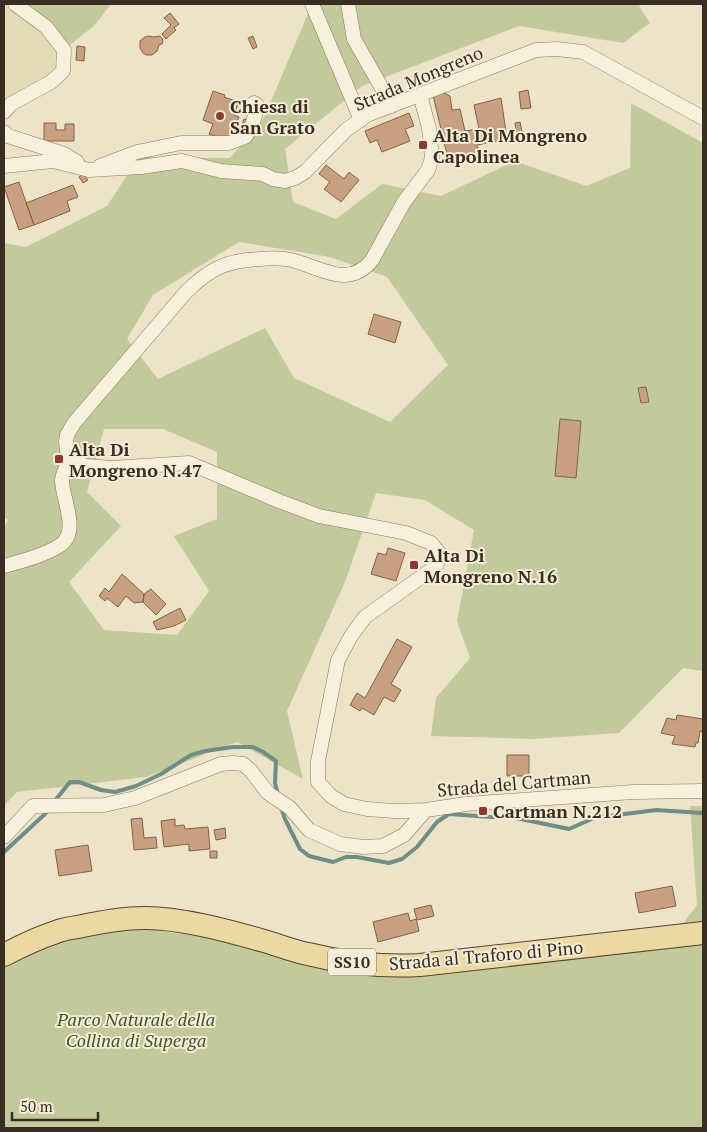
<svg xmlns="http://www.w3.org/2000/svg" width="707" height="1132" font-family="'PT Serif',serif">
<style>
.farmland{fill:#e1dcb5}
.green{fill:#c2ca9c;fill-rule:evenodd}
.lines{fill:none;stroke-linecap:round;stroke-linejoin:round}
.stream{stroke:#6f8e88;stroke-width:4}
.building{fill:#c8a180;stroke:#856145}
.minor-casing{stroke:#87765e;stroke-width:15}
.primary-casing{stroke:#554431;stroke-width:24}
.minor{stroke:#f7f0da;stroke-width:14}
.primary{stroke:#ecd9a2;stroke-width:22}
.poi-dot{fill:#923631;stroke:#f4edd7;stroke-width:2}
.labels{text-anchor:middle;dominant-baseline:central;stroke-width:4;stroke-linejoin:round;paint-order:stroke}
.shield{fill:#f4edd7;stroke:#706757;stroke-width:1}
.shield-label{font-size:16px;font-weight:bold;fill:#382d20}
.street-label{font-size:18px;fill:#382d20;stroke:#f4edd7}
.poi-label{font-size:18px;font-weight:bold;fill:#382d20;stroke:#f4edd7;text-anchor:start}
.park-label{font-size:18px;font-style:italic;fill:#465328;stroke:#f4edd7}
</style>
<rect width="100%" height="100%" fill="#ece3c8"/>
<path class="farmland" d="M4,4H7L43,29L60,52L59,68L4,107Z"/>
<path class="green" d="M22,4H111L95,25L66,48Z
M312,4H638L650,23L623,43L519,26L362,86L285,149L293,202L336,219L382,184L441,196L515,161L586,186L630,168L631,103L703,143V671L683,668L619,733L533,739L431,736L436,698L470,658L457,621L474,530L425,500L376,493L345,582L287,711L303,779L237,742L146,777L17,792L4,806V528L8,520L4,517V243L26,247L107,206L139,157L230,158L264,118ZM239,242L330,257L387,277L448,365L390,422L294,378L265,328L158,379L127,339L153,295ZM104,429H163L217,452V519L174,536L209,591L177,635L104,630L69,582L121,526L87,492Z
M690,806H703V1128H4V958L47,937L138,928L214,938L396,974L670,941L697,905Z"/>
<g class="lines">
<path class="stream" d="M53,803L70,782H79L101,790L115,792L136,786L161,774L191,755L205,751L233,747H253L263,752L276,761L275,783L278,795
M281,807L285,819L300,849L309,856L333,862L346,857H357L389,863L402,859L417,847L437,822L449,814L491,817H511L569,829L594,818L656,810L703,813
M4,852L45,814L49,809"/>
</g>
<path class="building" d="M170,13L179,24L174,28L176,30L166,39L162,34L171,25L164,18Z
M148,36L154,37L160,36L162,38L163,41L162,44L159,45L157,51L152,55H146L143,53L140,48V41L145,37Z
M253,36L257,47L253,49L248,38Z
M77,46L85,47L84,61L76,60Z
M528,90L531,108L521,109L519,92Z
M213,91L225,95L224,97L239,102L234,115L239,117L230,141L209,134L213,124L203,120Z
M444,93L450,96L452,110L460,109L465,131L479,129L474,105L501,98L507,139L477,145L479,152L448,159L433,95Z
M409,113L414,126L405,129L410,141L382,152L377,140L370,143L365,131Z
M244,119L250,121L247,130L241,128Z
M520,122L523,136L517,137L515,123Z
M44,123H56V130H65V124H74V141H44Z
M326,165L344,179L349,172L359,180L341,202L324,189L330,182L319,174Z
M83,174L88,180L83,183L79,177Z
M19,182L34,225L19,230L4,187Z
M73,185L78,197L67,201L70,211L34,225L26,203Z
M374,314L401,322L395,343L368,334Z
M646,387L649,402L641,403L638,388Z
M560,419L581,421L576,478L555,476Z
M388,548L405,553L396,581L371,574L378,553L386,555Z
M122,574L144,594L143,602L134,603L126,596L118,607L107,598L105,601L99,596L105,588L109,592Z
M151,589L166,604L156,615L143,602L144,594Z
M180,608L186,620L174,626L157,630L153,622Z
M397,639L412,647L391,684L401,690L394,702L384,697L374,715L362,708L360,711L350,705L357,693L365,698Z
M677,715L703,719V732L700,731L698,743H696L695,747L672,744L675,736L661,733L667,718L676,720Z
M507,755H529V776H507Z
M142,818L144,838L156,837L157,848L134,850L131,819Z
M175,819V826L184,825L185,829L208,827L210,849L189,851V844L164,847L161,821Z
M225,828L226,838L216,840L214,830Z
M88,845L92,871L59,876L55,850Z
M210,851H217V858H210Z
M672,886L676,906L639,913L635,893Z
M431,905L434,916L417,920L414,909Z
M408,913L410,921L416,919L419,931L378,942L373,922Z"/>
<g class="lines">
<defs>
<path id="minor" d="M312,4L361,120
M348,4L354,39L392,106
M420,95L429,128L432,158L428,170L404,202L372,260C348,290 321,267 291,260C282,258 270,258 260,259C227,260 209,269 186,292L74,423L67,435L66,442L67,450L71,458L80,464L87,466L112,468L189,463L279,501L319,516L406,533L431,543L441,555L435,567L365,617L351,636L338,660L318,761V782L331,796L344,804L367,809L394,811L426,810L466,804L633,792L703,791
M4,112L11,104L51,82L63,71L64,50L46,27L15,4
M4,132L8,136L64,154L77,162
M4,166L53,161L89,170L141,167L182,161L221,171L263,174L273,179L285,181L295,178L305,172L346,130L367,115L536,50L557,49L583,52L703,118
M100,166L137,152L181,143H229L245,137L251,128L258,107L257,105L254,103
M4,566C22,561 42,556 59,546C81,533 62,499 62,480C62,473 68,464 71,458
M4,837L33,806L104,805L135,798L221,764L233,763L243,764L251,771L268,793L290,808L309,830L340,844L364,847L383,846L404,835L426,810"/>
<path id="primary" d="M4,955C21,946 38,938 56,932C63,929 70,928 78,927C100,922 122,918 145,918C182,918 229,931 264,941C278,945 293,951 308,954C344,963 382,967 420,965L703,933"/>
</defs>
<use href="#minor" class="minor-casing"/>
<use href="#primary" class="primary-casing"/>
<use href="#minor" class="minor"/>
<use href="#primary" class="primary"/>
</g>
<g class="poi-dot">
<circle cx="220" cy="116" r="5"/>
<rect x="418" y="140" width="10" height="10" rx="2.5"/>
<rect x="54" y="454" width="10" height="10" rx="2.5"/>
<rect x="409" y="560" width="10" height="10" rx="2.5"/>
<rect x="478" y="806" width="10" height="10" rx="2.5"/>
</g>
<g class="labels">
<rect class="shield" x="328" y="948.5" width="48" height="27" rx="4"/>
<g class="shield-label">
<text x="352" y="962">SS10</text>
</g>
<g class="street-label">
<text transform="translate(418 78) rotate(-23)">Strada Mongreno</text>
<text transform="translate(514 783) rotate(-5)">Strada del Cartman</text>
<text transform="translate(486 955) rotate(-5)">Strada al Traforo di Pino</text>
</g>
<g class="poi-label">
<text x="230" y="106">Chiesa di<tspan x="230" dy="21">San Grato</tspan></text>
<text x="433" y="135">Alta Di Mongreno<tspan x="433" dy="21">Capolinea</tspan></text>
<text x="69" y="449">Alta Di<tspan x="69" dy="21">Mongreno N.47</tspan></text>
<text x="424" y="555">Alta Di<tspan x="424" dy="21">Mongreno N.16</tspan></text>
<text x="493" y="811">Cartman N.212</text>
</g>
<g class="park-label">
<text x="136" y="1019">Parco Naturale della<tspan x="136" dy="21">Collina di Superga</tspan></text>
</g>
</g>
<rect width="707" height="1132" fill="none" stroke="#382d20" stroke-width="10"/>
<path d="M12 1112v8h86v-8" fill="none" stroke="#382d20" stroke-width="2.5"/>
<text x="20" y="1112" font-size="15" fill="#382d20" stroke="#f4edd7" stroke-width="4" paint-order="stroke">50 m</text>
</svg>
